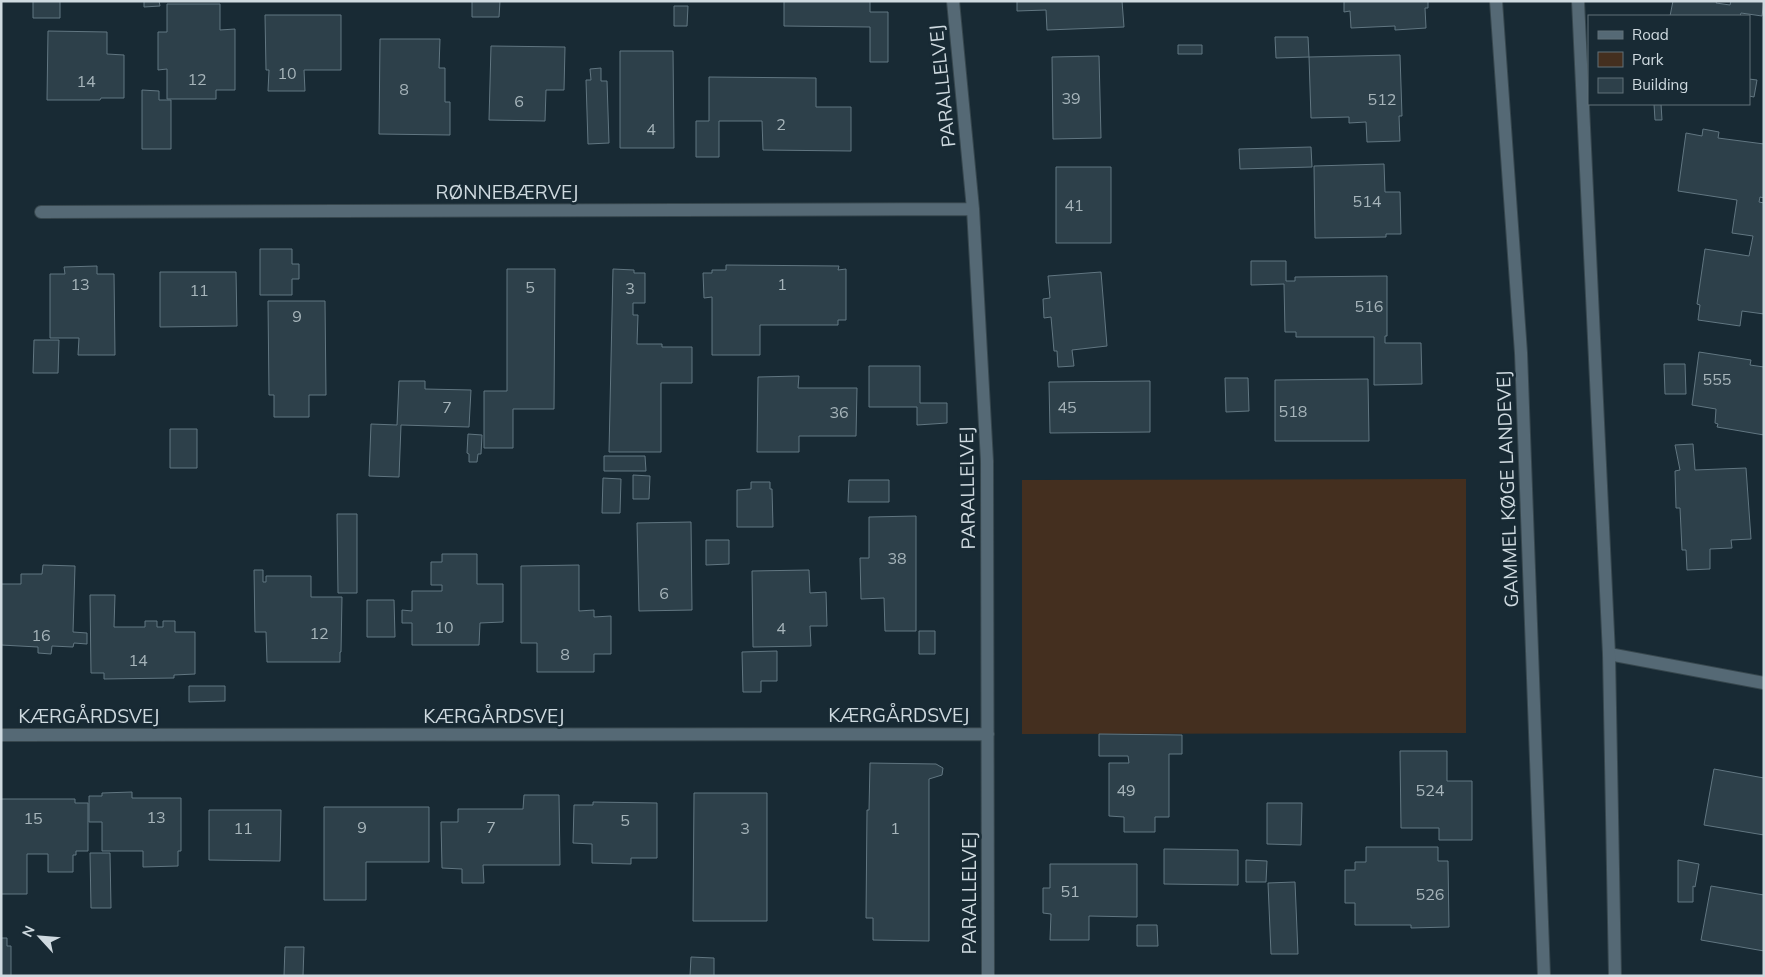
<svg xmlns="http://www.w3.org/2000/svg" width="1765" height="977" font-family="Mulish,sans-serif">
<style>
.green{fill:#442f1f}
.building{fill:#2d404a;stroke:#617681}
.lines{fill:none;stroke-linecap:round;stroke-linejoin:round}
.street-casing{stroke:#37474e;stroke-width:14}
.secondary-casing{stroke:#37474e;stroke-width:14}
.street{stroke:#556975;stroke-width:12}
.secondary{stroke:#556975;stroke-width:12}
.labels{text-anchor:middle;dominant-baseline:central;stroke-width:5;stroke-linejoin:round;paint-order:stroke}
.number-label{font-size:16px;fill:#a6b4ba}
.street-label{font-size:19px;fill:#cfdae0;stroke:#182a34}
</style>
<rect width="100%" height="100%" fill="#182a34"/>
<path class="green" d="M1466,479V733L1022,734V480Z"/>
<path class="building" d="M33,1H60V18H33Z
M144,1H159L160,6L144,7Z
M472,1H500L499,17H472Z
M784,1H870V12H888V62H870V27L784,26Z
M1017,1H1122L1124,27L1047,30L1046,10L1017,11Z
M1344,1H1428V8H1425L1426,28L1395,30V26L1351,28L1350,11L1344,12Z
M1673,1H1717L1716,3L1730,5L1731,1H1764L1762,16L1741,13L1740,16H1670Z
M167,4H220V30L235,29V90H216V99H167V69L158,70V32H167Z
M674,6H688L687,26H674Z
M265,15H341V70H304L305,91H268L269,70H266Z
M48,31L107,32V54L124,55V98H101L100,100H47Z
M1275,37H1308L1309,57L1276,58Z
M380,39H440L439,68H445V102H450V135L379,134Z
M1178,45H1202V54H1178Z
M491,46L565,47L564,90H546L545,121L489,120Z
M620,51H673L674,148H620Z
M1400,55L1402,116H1399L1400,141L1367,142L1366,122L1349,123V117L1311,118L1309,57Z
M1099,56L1101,138L1053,139L1052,57Z
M601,68V81H607L609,143L588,144L586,80H591L590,69Z
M709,77L816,78V107H851V151L763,150L762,121H719V157H696V121H709Z
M1749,79L1757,80L1754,97L1749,96Z
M142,90L159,91V100H171V149H142Z
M1654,104H1661L1662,120H1655Z
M1703,129L1719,132L1718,138L1764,144V198L1760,197L1759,202L1764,203V314L1742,311L1740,326L1698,320L1700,305L1697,304L1705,249L1749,256L1753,236L1732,233L1737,200L1678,191L1686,133L1702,136Z
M1311,147L1312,167L1240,169L1239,149Z
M1384,164L1385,192H1400L1401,234H1386V237L1315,238L1314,166Z
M1056,167H1111V243H1056Z
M260,249H292V264H299V279H292V295H260Z
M1251,261H1286V281H1295V277L1387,276V336H1385V343H1421L1422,384L1374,385V337H1296V332H1285L1284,284L1251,285Z
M726,265L839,266L838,270L846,269V320H838V325H760V355H712V297L704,298L703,273H712V270H726Z
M97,266V274H114L115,355H78L79,338H50V274H65L64,267Z
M507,269H555L554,409H513V448H484V391H507Z
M613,269L634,270V273H645V303H633V315H638L637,344H662V347H692V383H661V452H609Z
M160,272H236L237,326L160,327Z
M1101,272L1107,346L1072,350L1074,366L1058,367L1057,351H1054L1051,317L1044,318L1043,299L1050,298L1048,276Z
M268,301H325L326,395H309V417H274V395H269Z
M34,340H59L58,373H33Z
M1699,352L1751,360L1750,365L1764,367V435L1717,427L1718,424L1715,423L1716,409L1692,405Z
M1664,364H1685L1686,394H1665Z
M869,366H920V403H947V423L917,425V407H869Z
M799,376L798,388H857L856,436H799V452H757L758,377Z
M1225,378H1248L1249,411L1226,412Z
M1368,379L1369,441H1275V380Z
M399,381H425V389L471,390L469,427L401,425L399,477L369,476L371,424L397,425Z
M1150,381V432L1050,433L1049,382Z
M170,429H197V468H170Z
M468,434L482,435L481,454H478L477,462H469V454L467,453Z
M1693,444L1695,470L1746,468L1751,539L1731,540L1732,548L1710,549V569L1687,570L1686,550H1682L1680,508H1676L1675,471L1680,470L1675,445Z
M604,456H645L646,471H604Z
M633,475L650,476L649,499H633Z
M603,478L621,479L620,513H602Z
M849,480H889V502H848Z
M751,482H770V489H772L773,527H737V490L751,489Z
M337,514H357V593H338Z
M916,516V631H885L884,598L861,599L860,558H869V517Z
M691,522L692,610L639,611L637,523Z
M706,540H729V564L706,565Z
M442,554H477V584H503V622L480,623L479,645H412V623H402V610L412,611V591H442V585H431V562H442Z
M43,565L75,566L73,632L87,633V644L74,643L73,647L52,646L51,654L38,653V647L1,645V584H21V574H42Z
M579,565V611L594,610V617L611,616V654H594V672H537V643H521V566Z
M254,570H263V582H266V576H311V597H342L341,652H340V662H267L266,632H255Z
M809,570L810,593L826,592L827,626H810L811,646L753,647L752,571Z
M90,595H115L114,627H145V621H157V627H163V621H175V632H195V674L174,675V678L104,679V673H91Z
M367,600H394L395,637H367Z
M919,631H935V654H919Z
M777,651V681H761V692H743L742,652Z
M189,686H225V701L189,702Z
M1099,734L1182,735V754H1169V817H1155V832H1124V817L1109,816V763H1129L1128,756H1099Z
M1400,751H1447V781H1472V840H1439V828H1401Z
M870,763L936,764L943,768L942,775L929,779V941L873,940V918H866L867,810H869Z
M1714,769L1764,778V835L1704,825Z
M132,792V798H181V851H178V866L143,867V851H102V822H89V796H102V793Z
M694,793H767V921H693Z
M524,795H559L560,865H483L484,883H462V869L442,868L441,822H458V809H523Z
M1,799H75V803H88V851H76V855H73V872H48V854H27V894H1Z
M593,802L657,803V858H631V864L592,863V844L573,843L574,805H593Z
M1267,803H1302L1301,845L1267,844Z
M324,807H429V862H366V900H324Z
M209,810H281L280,861L209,860Z
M1366,847H1438V861H1448L1449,927L1411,928V925H1355V903H1345V870H1355V862H1366Z
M1164,849L1238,850V885L1164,884Z
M90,853H110L111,908H91Z
M1246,860L1267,861L1266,882H1246Z
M1678,860L1699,864L1695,887L1693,886V902H1678Z
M1050,864H1137V917L1089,916V940H1050L1051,914L1043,913V888H1050Z
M1295,882L1298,954H1271L1268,883Z
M1711,886L1764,895V951L1701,940Z
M1137,925H1157L1158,946H1137Z
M1,938H7V946H11V976H1Z
M285,947H304L303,976H284Z
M691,957L714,958V976H690Z"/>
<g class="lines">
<defs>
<path id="street" d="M953,1L973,209L987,461L988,976
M41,212L973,209
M1609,654L1764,683
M1,735L988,734"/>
<path id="secondary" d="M1496,1L1521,353L1544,976
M1578,1L1609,654L1615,976"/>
</defs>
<use href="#street" class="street-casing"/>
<use href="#secondary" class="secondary-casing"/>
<use href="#street" class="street"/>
<use href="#secondary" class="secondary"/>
</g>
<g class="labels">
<g class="number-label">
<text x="287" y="73">10</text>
<text x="197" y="79">12</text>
<text x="86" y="81">14</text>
<text x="404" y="89">8</text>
<text x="1071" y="98">39</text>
<text x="1382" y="99">512</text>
<text x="519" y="101">6</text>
<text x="781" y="124">2</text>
<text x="651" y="129">4</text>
<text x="1367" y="201">514</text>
<text x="1074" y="205">41</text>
<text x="80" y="284">13</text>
<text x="782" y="284">1</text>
<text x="530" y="287">5</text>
<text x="630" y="288">3</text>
<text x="199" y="290">11</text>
<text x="1369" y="306">516</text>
<text x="297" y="316">9</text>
<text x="1717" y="379">555</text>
<text x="447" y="407">7</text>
<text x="1067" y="407">45</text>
<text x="1293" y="411">518</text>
<text x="839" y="412">36</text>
<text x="897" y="558">38</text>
<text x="664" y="593">6</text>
<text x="444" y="627">10</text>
<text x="781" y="628">4</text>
<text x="319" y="633">12</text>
<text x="41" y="635">16</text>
<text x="565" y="654">8</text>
<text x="138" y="660">14</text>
<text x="1126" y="790">49</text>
<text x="1430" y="790">524</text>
<text x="156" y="817">13</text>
<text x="33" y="818">15</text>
<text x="625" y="820">5</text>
<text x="362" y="827">9</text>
<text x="491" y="827">7</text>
<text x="243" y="828">11</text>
<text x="745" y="828">3</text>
<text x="895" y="828">1</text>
<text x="1070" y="891">51</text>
<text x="1430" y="894">526</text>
</g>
<g class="street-label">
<text transform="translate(942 86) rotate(-96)">PARALLELVEJ</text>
<text x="507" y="192">RØNNEBÆRVEJ</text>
<text transform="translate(967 488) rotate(-91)">PARALLELVEJ</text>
<text transform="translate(1507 489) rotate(-92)">GAMMEL KØGE LANDEVEJ</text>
<text x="899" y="715">KÆRGÅRDSVEJ</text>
<text x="89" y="716">KÆRGÅRDSVEJ</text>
<text x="494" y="716">KÆRGÅRDSVEJ</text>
<text transform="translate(969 893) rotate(-90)">PARALLELVEJ</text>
</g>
</g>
<rect width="1765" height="977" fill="none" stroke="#cfdae0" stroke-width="5"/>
<rect x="1588" y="15" width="162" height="90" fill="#182a34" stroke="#617079"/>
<rect x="1598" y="31" width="25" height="8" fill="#556975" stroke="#617079"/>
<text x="1632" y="40" font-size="15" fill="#cfdae0">Road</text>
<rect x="1598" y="52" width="25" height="15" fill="#442f1f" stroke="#617079"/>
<text x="1632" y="65" font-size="15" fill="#cfdae0">Park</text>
<rect x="1598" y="78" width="25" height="15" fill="#2d404a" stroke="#617079"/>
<text x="1632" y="90" font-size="15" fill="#cfdae0">Building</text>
<g transform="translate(40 937) rotate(296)" stroke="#182a34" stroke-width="4" paint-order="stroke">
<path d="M0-4L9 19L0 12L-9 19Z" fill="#cfdae0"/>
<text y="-8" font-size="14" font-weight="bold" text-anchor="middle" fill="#cfdae0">N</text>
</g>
</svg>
